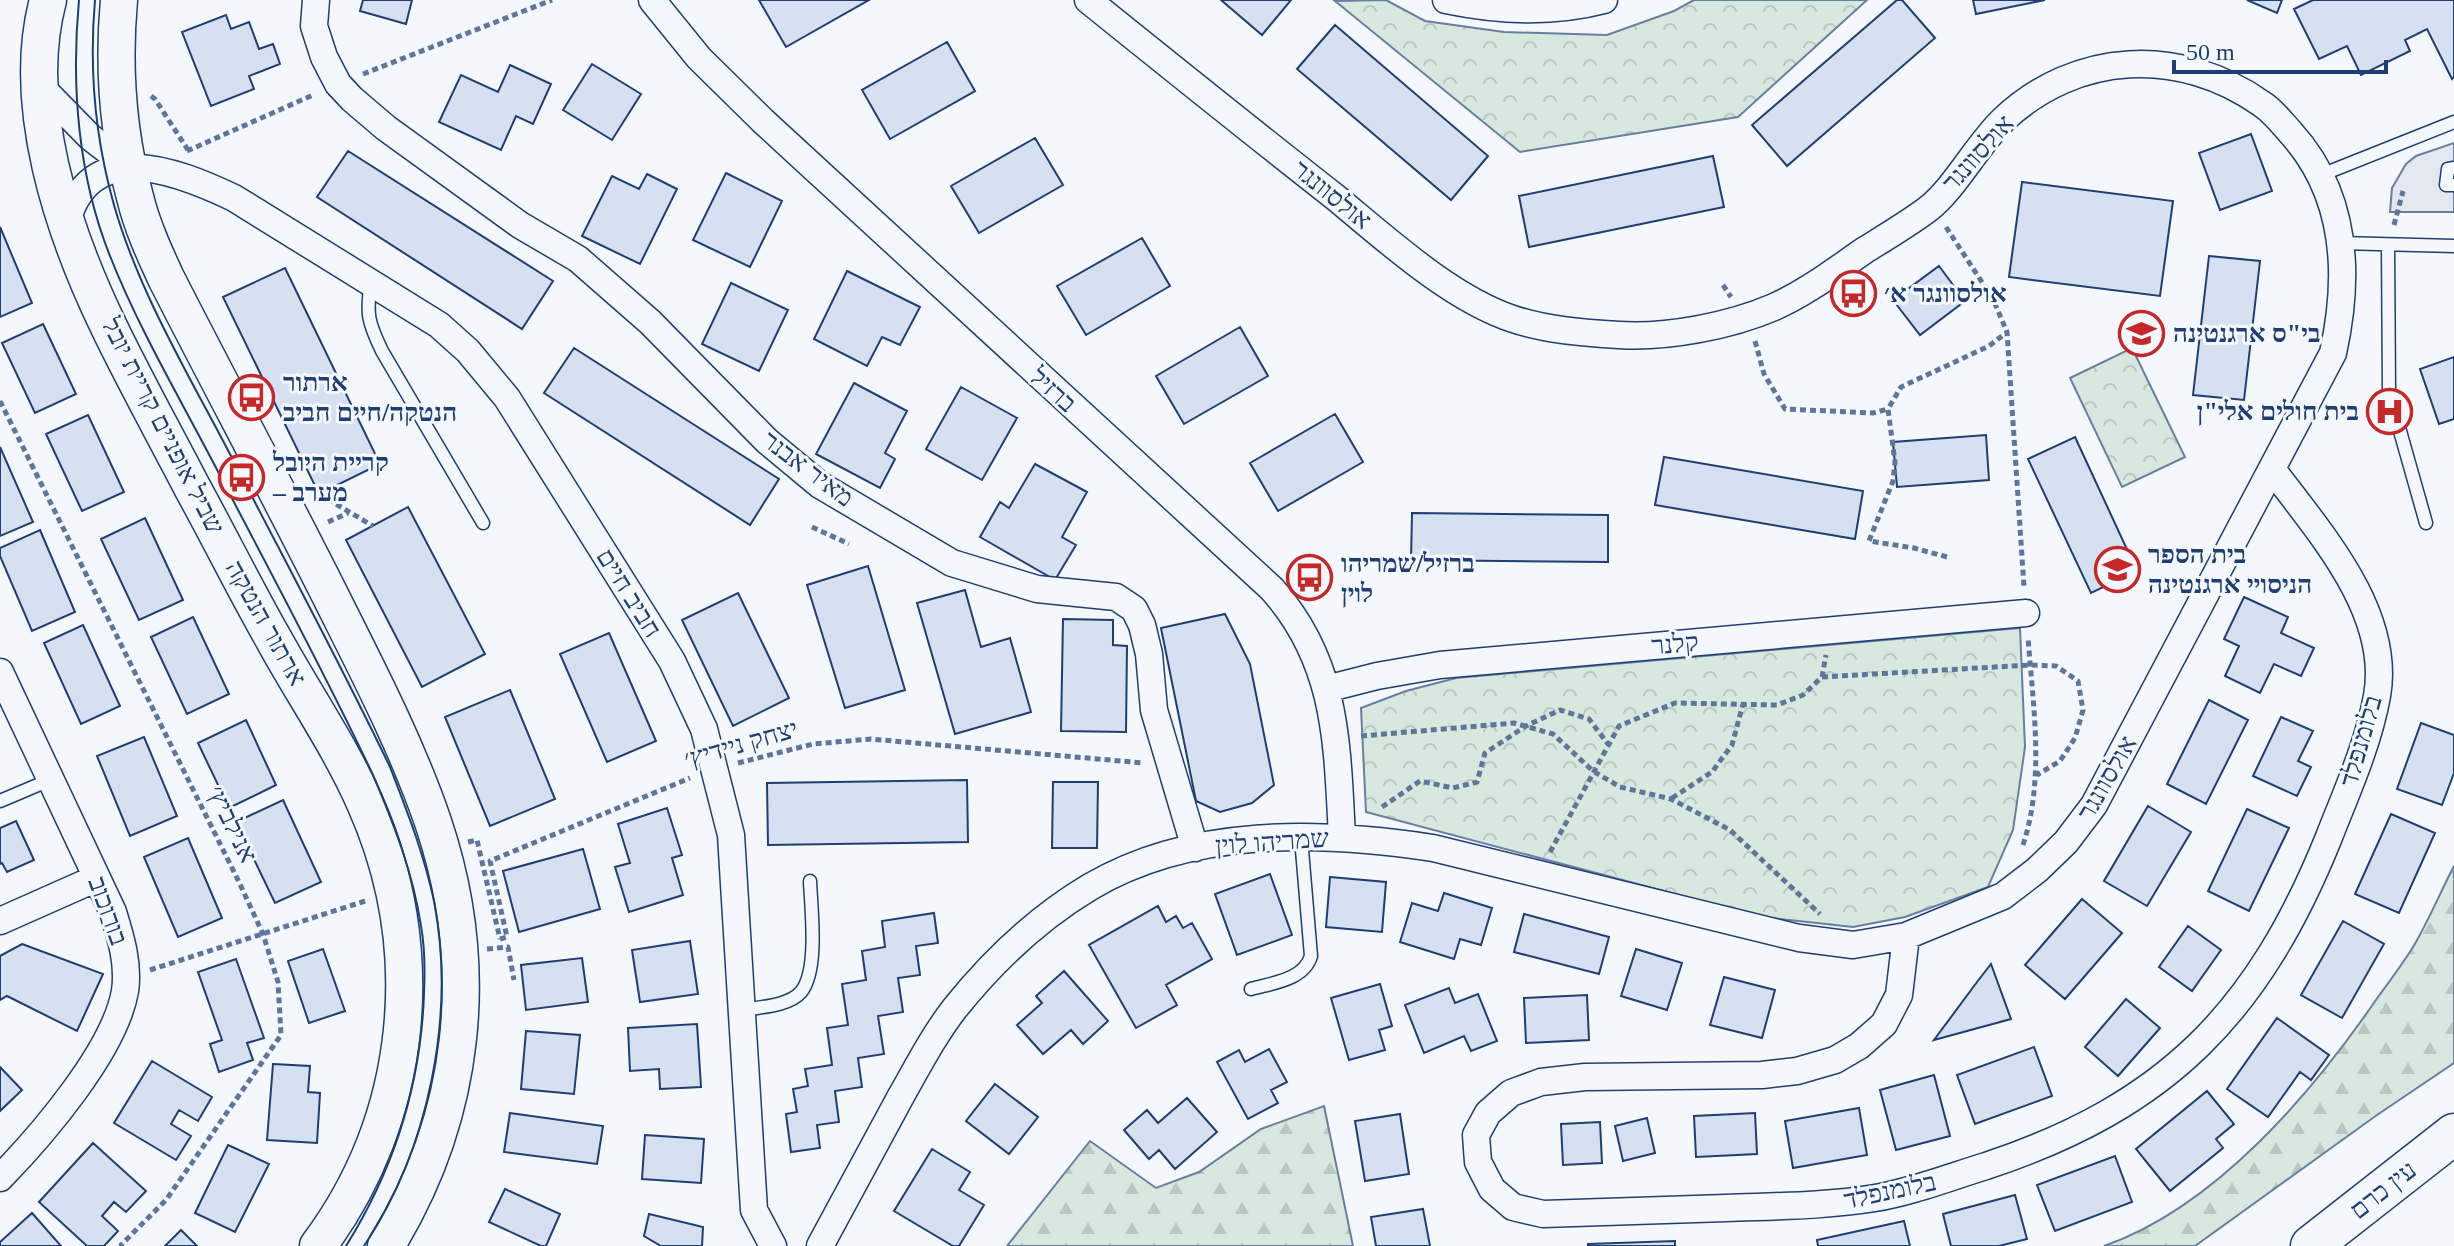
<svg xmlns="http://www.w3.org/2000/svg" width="2454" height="1246" font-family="'Times New Roman','Noto Sans Hebrew',serif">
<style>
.forest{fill:url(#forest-firs);stroke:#687fa3;stroke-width:2}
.park{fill:url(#park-crowns);stroke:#687fa3;stroke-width:2}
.parking{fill:#e3e8f0;stroke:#687fa3;stroke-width:2}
.building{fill:#d5e0f0;stroke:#1d3f73;stroke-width:2}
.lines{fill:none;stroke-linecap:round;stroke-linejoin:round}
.service-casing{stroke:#1d3f73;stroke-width:15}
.minor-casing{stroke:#1d3f73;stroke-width:29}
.secondary-casing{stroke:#1d3f73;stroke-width:39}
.primary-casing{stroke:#1d3f73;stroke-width:43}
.path{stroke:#5e769c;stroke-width:5;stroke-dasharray:6 4;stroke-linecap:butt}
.service{stroke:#f4f7fb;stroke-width:12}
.minor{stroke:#f4f7fb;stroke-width:26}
.secondary{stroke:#f4f7fb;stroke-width:36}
.primary{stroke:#f4f7fb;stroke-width:40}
.tram{stroke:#1d3f73;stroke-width:2}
.labels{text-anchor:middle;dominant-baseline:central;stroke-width:6;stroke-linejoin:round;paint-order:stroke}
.street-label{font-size:26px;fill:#1d3f73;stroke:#f4f7fb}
.poi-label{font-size:26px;font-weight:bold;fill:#1d3f73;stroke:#f4f7fb;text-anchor:start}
</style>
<defs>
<pattern id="forest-firs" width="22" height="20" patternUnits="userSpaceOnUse" patternTransform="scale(2)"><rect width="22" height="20" fill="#d7e8df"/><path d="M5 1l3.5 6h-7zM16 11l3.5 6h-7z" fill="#b8c8c3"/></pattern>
<pattern id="park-crowns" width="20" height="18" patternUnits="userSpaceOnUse" patternTransform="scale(2)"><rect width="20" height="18" fill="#d7e8df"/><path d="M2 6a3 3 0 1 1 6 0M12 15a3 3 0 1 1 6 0" fill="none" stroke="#b8c8c3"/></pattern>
</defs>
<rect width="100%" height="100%" fill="#f4f7fb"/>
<path class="forest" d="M2454,866V1063L2377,1115L2195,1246H2104C2216,1207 2313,1092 2378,997C2391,979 2405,961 2416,942C2430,917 2441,891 2454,866Z
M1324,1106L1353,1246H1007L1090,1141L1156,1188L1199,1172L1261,1129Z"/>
<path class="park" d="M1386,0L1425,21L1504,32L1607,35L1674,11L1694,0H1867L1738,117L1520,152L1335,1Z
M2132,348L2185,457L2122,487L2070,378Z
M2020,628L2025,747L2013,830L1988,887L1905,917L1853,927L1762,917L1366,812L1361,708L1406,691L1456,678Z"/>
<path class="parking" d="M2454,143V212H2390L2392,188L2406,164L2416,156Z"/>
<path class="building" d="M363,0H412L406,24L360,11Z
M759,0H869L786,47Z
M1221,0H1291L1262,35Z
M1897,0H1902L1935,38L1787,166L1752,125Z
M1973,0H2045L1976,14Z
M2247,0H2282L2277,13Z
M2313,0H2454V77L2452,79L2427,29L2405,40L2410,51L2361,75L2347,46L2319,59L2294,9Z
M226,15L231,29L249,22L259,49L273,44L280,64L249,76L254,89L211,106L182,32Z
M1335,25L1488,156L1451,200L1297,69Z
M947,42L975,91L890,139L862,90Z
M592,64L641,94L612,140L563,110Z
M510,65L551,84L533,124L516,116L501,150L439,122L461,75L498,92Z
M2251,134L2272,191L2220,210L2199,153Z
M1035,138L1063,185L979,233L951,186Z
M348,151L553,281L522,329L317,197Z
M1713,156L1724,207L1529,247L1519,196Z
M726,173L782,201L750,267L693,240Z
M647,174L677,189L640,264L582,236L612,176L639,189Z
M2022,182L2173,201L2160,296L2009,277Z
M0,227L32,303L0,317Z
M1142,238L1170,286L1086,335L1057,286Z
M2209,256L2260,261L2244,400L2193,395Z
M1939,266L1965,301L1920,335L1893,300Z
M285,268L380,464L319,494L223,297Z
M847,271L920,307L900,345L882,337L867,366L814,339Z
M731,283L788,310L759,371L702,344Z
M43,324L76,394L35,413L2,343Z
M1240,327L1268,376L1184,424L1156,376Z
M574,348L779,479L750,525L544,393Z
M2454,357V419L2439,424L2420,369Z
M854,383L907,411L885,453L895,459L880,488L816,454Z
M961,387L1017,418L982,480L926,449Z
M1335,414L1363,462L1278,511L1250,463Z
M88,415L124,492L82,511L46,434Z
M1986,435L1989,480L1897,487L1893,442Z
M2075,437L2137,571L2091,593L2028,459Z
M0,447L33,522L0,536Z
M1664,457L1863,491L1855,539L1655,505Z
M1035,464L1087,492L1062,537L1076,545L1055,580L980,537L1000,502L1009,508Z
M408,507L485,654L422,687L346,540Z
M1412,513L1608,515V562L1411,560Z
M145,518L183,600L139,620L101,539Z
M40,530L75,612L32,631L0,556V548Z
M868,566L905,690L845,708L807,585Z
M965,590L981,647L1010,638L1031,712L955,734L917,603Z
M738,593L789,698L733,726L682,620Z
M2244,597L2288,617L2281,633L2314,648L2301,676L2274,664L2260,693L2225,676L2239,646L2224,639Z
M1225,614L1250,664L1274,785L1252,803L1220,812L1196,801L1161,628Z
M193,617L229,694L187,714L151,637Z
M1063,619L1113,620V645L1127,646L1126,732L1061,731Z
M83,625L120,706L81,724L44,643Z
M609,633L656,741L607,762L560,654Z
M510,690L555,799L490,826L445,717Z
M2209,700L2248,720L2206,804L2167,784Z
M2281,717L2313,731L2298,761L2311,767L2297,796L2253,776Z
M246,720L276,785L229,808L198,743Z
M2421,723L2454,735V773L2442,805L2397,789Z
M144,737L177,816L130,836L97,756Z
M967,780L968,842L768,845L767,783Z
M1053,782H1098L1097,848H1052Z
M283,800L321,882L275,903L236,822Z
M2148,806L2191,832L2147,906L2104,881Z
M667,808L682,855L672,858L683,895L629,912L615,867L630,863L618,824Z
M2247,809L2289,828L2249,911L2208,891Z
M2391,814L2435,833L2399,913L2355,894Z
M16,821L34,860L7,872L2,863L0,864V828Z
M188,838L222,918L178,937L144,857Z
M583,849L600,909L519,932L503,871Z
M1270,874L1292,935L1237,955L1215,894Z
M1330,877L1386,882L1382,932L1326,927Z
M1444,893L1492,908L1481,945L1460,939L1454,959L1400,942L1412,903L1438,911Z
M2082,899L2122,933L2065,999L2025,965Z
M1158,906L1166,922L1176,916L1183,928L1192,923L1212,959L1166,985L1177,1005L1136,1028L1089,945Z
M934,913L938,943L916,946L920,975L898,978L903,1012L878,1016L884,1054L858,1058L862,1087L835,1091L839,1122L817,1125L820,1148L791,1152L786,1114L797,1112L793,1089L808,1086L805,1069L832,1065L827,1028L848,1025L842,984L866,980L862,951L885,947L882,921Z
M1524,914L1609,937L1599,974L1514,952Z
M2343,921L2384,944L2342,1018L2301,995Z
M2188,926L2221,950L2192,991L2159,967Z
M690,941L698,994L640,1002L632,950Z
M22,944L103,974L77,1031L7,996L0,1000V956Z
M323,949L345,1011L309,1023L288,961Z
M1636,949L1682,963L1667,1010L1621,996Z
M582,958L588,1002L526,1010L521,965Z
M236,959L264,1038L247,1043L253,1060L219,1072L210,1044L222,1040L198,972Z
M1991,964L2011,1019L1934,1040L1977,982Z
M1064,971L1108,1021L1083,1044L1071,1030L1043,1054L1017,1025L1042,1003L1036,996Z
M1724,977L1775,990L1762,1038L1710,1025Z
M1380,984L1392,1026L1379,1030L1385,1050L1349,1060L1331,998Z
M1449,988L1455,1003L1478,994L1497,1041L1471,1051L1464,1036L1424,1053L1405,1005Z
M1587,995L1589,1040L1526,1043L1524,998Z
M2126,999L2160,1028L2118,1076L2085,1047Z
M2277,1018L2329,1055L2311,1080L2300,1072L2268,1117L2227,1089Z
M697,1024L701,1087L660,1089L659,1069L630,1071L628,1028Z
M526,1031L580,1035L574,1094L521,1089Z
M2034,1047L2052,1096L1975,1124L1957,1075Z
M1269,1049L1287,1082L1271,1090L1278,1103L1248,1119L1217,1062L1239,1050L1245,1062Z
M152,1061L212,1097L198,1121L179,1110L171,1124L191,1136L176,1160L114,1123Z
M273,1064L310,1066L308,1092L320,1093L317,1143L267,1140Z
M0,1067L22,1090L0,1111Z
M1934,1075L1950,1136L1896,1150L1880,1090Z
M995,1084L1038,1117L1009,1154L966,1121Z
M2207,1091L2234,1124L2216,1139L2223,1148L2170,1191L2136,1149Z
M1187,1098L1217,1132L1175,1169L1159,1150L1149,1159L1124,1130L1147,1110L1158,1123Z
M1859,1108L1867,1155L1793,1168L1785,1121Z
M510,1113L603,1126L597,1164L504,1152Z
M1755,1113L1757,1154L1696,1157L1694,1116Z
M1400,1114L1409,1174L1365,1181L1355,1121Z
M1647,1118L1655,1153L1623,1161L1615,1126Z
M1600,1122L1602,1163L1563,1165L1561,1124Z
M645,1135L704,1139L701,1183L642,1179Z
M93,1143L146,1191L126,1212L114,1202L102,1216L118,1231L104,1246H87L39,1202Z
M228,1145L269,1164L235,1232L195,1213Z
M932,1149L970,1172L959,1190L984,1205L959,1246H953L894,1211Z
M2115,1156L2132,1202L2055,1231L2037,1185Z
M505,1189L560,1214L546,1246H541L489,1222Z
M2015,1195L2027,1239L1999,1246H1951L1943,1214Z
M1423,1209L1430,1246H1376L1371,1217Z
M32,1213L61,1246H0V1242Z
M649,1214L703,1227L702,1246H661L644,1236Z
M1904,1221L1910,1246H1818L1817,1240Z
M181,1230L197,1246H165Z
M1675,1241V1246H1588V1244Z"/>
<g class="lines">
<defs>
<path id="service" d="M2454,168L2448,169L2446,185H2454
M2321,175L2454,122
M2340,243L2454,246
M2388,245L2389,392L2426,523
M371,282C366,314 368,322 382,351L483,523
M0,801L52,779
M1251,989C1272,983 1304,980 1311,956L1301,838
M742,1010C760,1007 789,1006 801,992C819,970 811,908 810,881"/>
<path id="minor" d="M316,0L314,26L324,57L338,84L352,99L386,128L520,225L578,259L650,322L767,441L820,485L952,563L1037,589L1116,597L1134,609L1142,625L1149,654L1154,710L1195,848
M652,0L699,58L763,121L1272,589C1338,663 1337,745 1342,837
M1446,0C1499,11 1551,14 1604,0
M40,86L90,137L129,167
M66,225C88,136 175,170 234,198L439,325L468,351L507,398L672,661L704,729L731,835L754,1210L773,1246
M0,672L113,912C121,938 129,964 125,991C115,1050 42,1135 0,1178
M1326,689L1377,676L1440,665L2026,613
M0,921L97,878
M1906,936L1899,995L1884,1024L1859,1046L1835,1060L1797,1071L1762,1075L1585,1077L1541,1082L1511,1093L1488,1113L1476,1135L1478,1162L1492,1189L1513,1207L1543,1214C1604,1212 1665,1210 1726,1208C1776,1206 1826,1206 1875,1198C1912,1192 1950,1177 1986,1166C2167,1106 2258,1013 2329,837C2347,791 2368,745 2377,696C2392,612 2319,532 2272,469
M820,1246C847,1196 874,1146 901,1096C918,1066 934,1035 955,1008C992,962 1038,918 1090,887C1191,827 1320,831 1433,848L1799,938L1853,945L1906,936L1991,901L2003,896L2037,870L2066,842L2094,805L2333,353C2350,276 2347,195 2291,133C2282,123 2273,111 2262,104C2180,46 2076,51 2003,120C1977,145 1955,188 1928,209C1908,224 1886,237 1865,250C1836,270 1806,293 1774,307C1730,326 1667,338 1619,335C1584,333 1546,330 1513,319C1450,298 1386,239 1335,197C1252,132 1170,66 1088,0"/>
<path id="secondary" d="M48,0C20,105 63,232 109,327C135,381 165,435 193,489C220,538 245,589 273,638C303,693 340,746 365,803C430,949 414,1117 318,1246
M119,0C113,66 118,134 135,197C142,226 154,252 166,278C221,386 279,493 333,601C369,673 407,746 433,822C482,967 466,1116 386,1246"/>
<path id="primary" d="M2311,1246L2454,1134"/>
</defs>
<use href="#service" class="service-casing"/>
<use href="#minor" class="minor-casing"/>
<use href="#secondary" class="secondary-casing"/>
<use href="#primary" class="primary-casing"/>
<path class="path" d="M363,74L552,0
M151,96L155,99L188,150
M187,151L313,95
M2394,225L2403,191
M1946,227L1993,299L2007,332L2024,587
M1723,285L1731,297
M1755,341L1764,374L1785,409L1873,413L1888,409
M0,401L239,882L263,934L278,982L281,1035L166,1200L120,1246
M319,494L373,526
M328,522L348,513
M812,527L849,544
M1947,557L1914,548L1869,541L1893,481L1895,462L1888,409L1901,387L1989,346L2007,332
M1822,677L2030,665L2056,666L2078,681L2083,710L2075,738L2060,761L2037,775
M1361,736L1514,723L1553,734L1593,771L1620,787L1671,799L1730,830L1820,914
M738,763L813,744L871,739L1144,763
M1672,798L1712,772L1732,745L1743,704
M1382,807L1420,781L1453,788L1477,782L1485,753L1526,726L1560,710L1589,719L1608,744
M468,842L477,840L500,939
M2023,845C2045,778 2033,707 2028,637
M1550,852L1619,726L1675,703L1777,705L1803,695L1822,677L1826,655
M500,939L507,937L490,861L690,778
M487,949L508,947L514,980
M150,970L365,901"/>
<use href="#service" class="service"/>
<use href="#minor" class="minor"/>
<use href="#secondary" class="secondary"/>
<use href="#primary" class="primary"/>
<path class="tram" d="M79,0C71,85 78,176 110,256C138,327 178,395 213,462C267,566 323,669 373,775C394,824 413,873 421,926C425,948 425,971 424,993C421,1084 394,1169 346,1246
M95,0C89,69 95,138 114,205C139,293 190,377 232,458C285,561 340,663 390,767C407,811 424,854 434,901C456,1015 429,1149 364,1246"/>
</g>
<defs>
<symbol id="bus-ring" viewBox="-11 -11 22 22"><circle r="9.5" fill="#f4f7fb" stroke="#c62828" stroke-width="1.5"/><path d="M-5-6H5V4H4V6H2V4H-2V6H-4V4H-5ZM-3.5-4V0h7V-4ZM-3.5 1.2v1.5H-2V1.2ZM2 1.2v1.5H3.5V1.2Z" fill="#c62828"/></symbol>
<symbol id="school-ring" viewBox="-11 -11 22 22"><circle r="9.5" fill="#f4f7fb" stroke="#c62828" stroke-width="1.5"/><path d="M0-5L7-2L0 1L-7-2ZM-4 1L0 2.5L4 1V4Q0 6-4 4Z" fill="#c62828"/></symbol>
<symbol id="hospital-ring" viewBox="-11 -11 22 22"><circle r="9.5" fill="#f4f7fb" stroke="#c62828" stroke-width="1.5"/><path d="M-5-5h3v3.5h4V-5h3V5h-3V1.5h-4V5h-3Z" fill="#c62828"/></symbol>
</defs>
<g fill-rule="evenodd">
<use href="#bus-ring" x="1828" y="268" width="51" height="51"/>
<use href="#school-ring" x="2116" y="308" width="51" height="51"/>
<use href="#bus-ring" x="226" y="372" width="51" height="51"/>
<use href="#hospital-ring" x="2364" y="386" width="51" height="51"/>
<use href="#bus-ring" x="216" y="452" width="51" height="51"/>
<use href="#school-ring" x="2092" y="544" width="51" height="51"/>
<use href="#bus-ring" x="1284" y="552" width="51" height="51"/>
</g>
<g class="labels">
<g class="street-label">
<text transform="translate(1978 153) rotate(-48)">אולסוונגר</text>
<text transform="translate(1332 195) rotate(39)">אולסוונגר</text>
<text transform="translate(1053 390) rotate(42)">ברזיל</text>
<text transform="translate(163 426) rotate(63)">שביל אופניים קריית יובל</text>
<text transform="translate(808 469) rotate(37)">מאיר אבנר</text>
<text transform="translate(629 593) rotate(58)">חביב חיים</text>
<text transform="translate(266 623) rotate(61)">ארתור הנטקה</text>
<text transform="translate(1675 644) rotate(-5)">קלנר</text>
<text transform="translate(2361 741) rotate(-74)">בלומנפלד</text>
<text transform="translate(741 744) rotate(-16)">יצחק ניידיץ׳</text>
<text transform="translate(2107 778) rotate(-60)">אולסוונגר</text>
<text transform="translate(232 824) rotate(64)">אנילביץ׳</text>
<text transform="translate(1272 842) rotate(-4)">שמריהו לוין</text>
<text transform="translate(108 911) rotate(70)">בורוכוב</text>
<text transform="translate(2383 1190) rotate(-38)">עין כרם</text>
<text transform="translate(1890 1191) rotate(-12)">בלומנפלד</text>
</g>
<g class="poi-label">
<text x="1884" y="293">אולסוונגר א׳</text>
<text x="2173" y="333">בי"ס ארגנטינה</text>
<text x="283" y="382">ארתור<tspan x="283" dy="30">הנטקה/חיים חביב</tspan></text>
<text x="2359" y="411" text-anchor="end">בית חולים אלי"ן</text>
<text x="273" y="462">קריית היובל<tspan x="273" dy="30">– מערב</tspan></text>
<text x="2148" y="554">בית הספר<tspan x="2148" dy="30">הניסויי ארגנטינה</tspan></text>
<text x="1341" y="563">ברזיל/שמריהו<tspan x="1341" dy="30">לוין</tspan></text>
</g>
</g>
<path d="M2174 60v12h212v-12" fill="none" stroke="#1d3f73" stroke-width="4"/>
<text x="2186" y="60" font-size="24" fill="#1d3f73" stroke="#f4f7fb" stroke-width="6" paint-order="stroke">50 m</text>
</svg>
